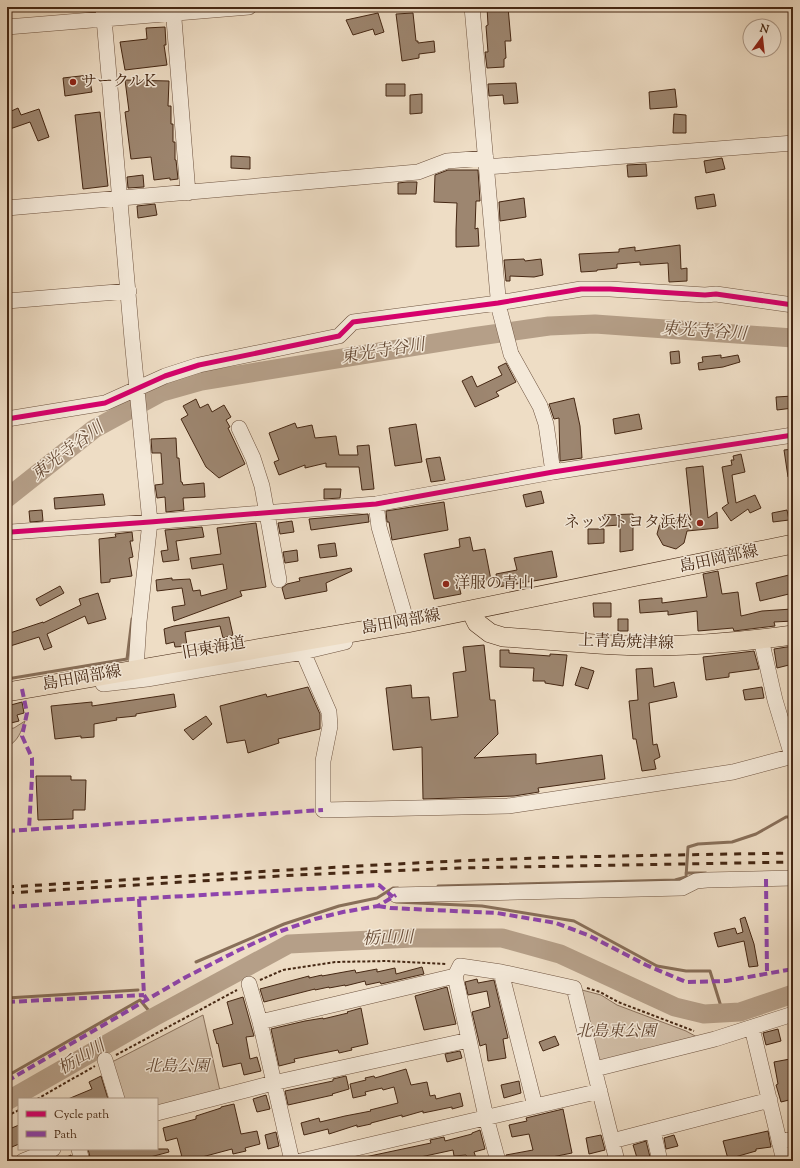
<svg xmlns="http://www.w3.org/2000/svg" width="800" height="1168" font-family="'Sorts Mill Goudy','Noto Serif JP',serif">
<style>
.green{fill:#d1bea7;stroke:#8b725d}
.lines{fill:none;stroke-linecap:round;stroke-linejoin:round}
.stream{stroke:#886f59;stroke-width:3}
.river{stroke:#b59f88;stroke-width:19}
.building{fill:#9d8670;stroke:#452713}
.minor-casing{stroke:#6f5440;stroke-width:16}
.major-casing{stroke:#452713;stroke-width:20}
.path{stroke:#452713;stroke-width:2;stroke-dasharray:3 2;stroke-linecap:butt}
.minor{stroke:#f4e9d9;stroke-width:15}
.major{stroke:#eeddc5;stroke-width:19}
.rail{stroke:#452713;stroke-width:3;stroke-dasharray:7 7;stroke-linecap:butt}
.quiet{stroke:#8e44ad;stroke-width:4;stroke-dasharray:8 4;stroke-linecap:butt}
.cycleway-casing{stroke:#f4e9d9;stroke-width:8}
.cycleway{stroke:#d6006c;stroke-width:5}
.poi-dot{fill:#8f2418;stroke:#f4e9d9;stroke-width:1.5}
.labels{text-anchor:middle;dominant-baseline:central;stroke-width:3;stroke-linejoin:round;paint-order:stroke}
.poi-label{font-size:16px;fill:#452713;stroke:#f4e9d9;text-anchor:start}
.street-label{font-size:16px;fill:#452713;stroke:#f4e9d9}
.park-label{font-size:16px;font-style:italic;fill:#614531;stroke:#f4e9d9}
.water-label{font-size:17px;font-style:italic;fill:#674b36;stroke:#f4e9d9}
</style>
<rect width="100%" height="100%" fill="#eeddc5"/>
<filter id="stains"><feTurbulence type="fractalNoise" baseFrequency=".005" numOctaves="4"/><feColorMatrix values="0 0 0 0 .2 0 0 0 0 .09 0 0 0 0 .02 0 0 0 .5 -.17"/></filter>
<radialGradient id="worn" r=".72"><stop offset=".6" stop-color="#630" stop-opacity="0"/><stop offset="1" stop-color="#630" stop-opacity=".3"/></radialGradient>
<path class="green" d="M25,721C21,732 18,741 7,747V729L14,728Z
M582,990L601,995L617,1005L686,1031L697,1037L601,1062L596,1059Z
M203,1015L220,1091L157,1108V1099H122L112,1062Z"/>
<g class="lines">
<path class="stream" d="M7,679L127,659L132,619
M686,873H706
M438,886L675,880L686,877L688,847L698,844L732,842L756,834L786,817H793
M396,902L482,906L574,921L657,966L686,971H710L723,1013
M196,962L284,924L339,906L377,898L393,888H398
M7,998L138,990
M7,1076L140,1000L154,1017"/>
<path class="river" d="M7,498L94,429L162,392L201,381L472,337L549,326L595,324L793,338
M7,1101L154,1017L289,944L413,938H502L560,954L675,1007L704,1014L740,1012L793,994"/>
</g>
<path class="building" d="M487,7H508L511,41H505L506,58L504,59V67L487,68L485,52H488L486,26L488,25Z
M378,13L384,32L375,35L373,29L353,35L346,20Z
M413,13L416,41H418V43L434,41L435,52L419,54V58L402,61L396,14Z
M165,27L166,45H164L167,65L125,70L120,42L147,39L146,28Z
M89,75L92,92L65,96L63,78Z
M125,80L169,81L168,106H171V124H173V142H175V160H176L178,179L170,180V178L154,180L151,157L131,159L125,112L129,111Z
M516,83L518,103L504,104L503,95L489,96L488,84Z
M386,84H405V96H386Z
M675,89L677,107L650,109L649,92Z
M422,94V113L410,114V95Z
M18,108L21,115L39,109L49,137L38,141L30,122L7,130V113Z
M100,112L108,186L83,189L75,115Z
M674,114L686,115V133H673Z
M231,156L250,157V169L231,168Z
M722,158L725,169L706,173L704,161Z
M646,164L647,176L628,177L627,165Z
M448,170H478L480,201H476L475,229L478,228L479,246L456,247V230L457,203L434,202L435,175Z
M143,175L144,187L128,188L127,177Z
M407,182H417L416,194H398V183Z
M714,194L716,206L697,209L695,197Z
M524,198L526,217L500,221L499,202Z
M155,204L157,215L138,218L137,206Z
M680,245L681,269L687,268V281L669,282L668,263L640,265V262L617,264V268L597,270V271L581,272L579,254L619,252V249L635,247V251Z
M524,259L525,261L541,259L543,275L534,277L510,276V281H506L504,260Z
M679,351L680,363L671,364L670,352Z
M721,355V358L738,355L740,362L723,367L699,370L698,363L703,362L702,357Z
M506,363L516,382L496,392L499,396L475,407L462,381L472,376L477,387L502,375L498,367Z
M793,396V408L777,410L776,397Z
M574,398L580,426L582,458L560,461L559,418L554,419L549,404Z
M196,399L200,408L208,404L212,412L224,405L231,417L226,420L230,427L228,428L245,464L219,478L206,467L181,419L188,415L183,406Z
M639,414L642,429L615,434L613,419Z
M295,423L297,428L312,425L315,438L336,436L339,455H358L357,446L369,445L374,489L362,490L359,467H326V463L305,468V465L279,475L274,462L279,460L269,433Z
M416,424L422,462L395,466L389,428Z
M176,438L177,458H179L181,482H182L183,485L204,483L205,497L183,498L184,510L166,512L165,497L157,498L155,485L163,484L161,453H152L151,439Z
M793,449V477H788L784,450Z
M741,454L745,472L732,475L736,503L755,495L761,508L750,513L748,509L731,521L722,508L729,503H728L722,467L732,465L731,460H734L733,456Z
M440,457L445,480L431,482L426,459Z
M703,466L708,518L717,512L718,528L687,531L684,543L676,549L663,545L657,534L660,523L671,517L676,518L691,515L686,468Z
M324,489H341L340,498L324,499Z
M541,491L544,503L526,507L523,495Z
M103,494L105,505L55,509L54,498Z
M444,502L448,530L392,540L389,522H387L386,511Z
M42,510L43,521L30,522L29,511Z
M787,510L789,520L773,522L772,513Z
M368,514L369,522L311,530L309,519Z
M633,514V550L620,552V525L605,526L604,515Z
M292,521L294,532L280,534L278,523Z
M256,523L266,587L240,591L242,596L174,621L172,607L185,605L182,588L157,591L156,580L172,578V580L190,579L193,591L200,590L201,596L227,589L223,564L192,569L190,558L221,554L217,528Z
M202,527L204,537L176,541L179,560L163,562L161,551L168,550L165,530Z
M588,529H604V543L588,544Z
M132,532L133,541H130L133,557L129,558L132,576L110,579V582L101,583L99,539L116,537L115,534Z
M470,537L473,551L485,549L491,580L459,586L461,594L434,599L424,554L460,547L459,539Z
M335,543L337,556L320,558L318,545Z
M297,550L298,561L285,563L283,552Z
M552,551L557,577L498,587L496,574L517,570L514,558Z
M351,568L352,571L326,583L327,591L285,599L282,588L287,584L300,581L299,578Z
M718,571L722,594L738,592L741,616L762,611L792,609L793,621L774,622L775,626L750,629L734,631L733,628L698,631L697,611L668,615V611L640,613L639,600L662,598V603L707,597L703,574Z
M789,575L793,593L760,601L756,583Z
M60,586L64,593L40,606L36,599Z
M98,593L106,619L88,624L85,616L47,634L52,647L44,650L39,637L7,647V634L43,622V623L81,605L79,599Z
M593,603H611V617H594Z
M229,617L233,635L223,638L220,626L185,632L187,646L175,647L174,642L166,644L164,629L174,626Z
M618,619H628V631H618Z
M484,645L490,700H495L498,734L474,758L536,754V764L602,755L605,779L538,788L539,792L514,796L423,799L422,747L393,750L386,688L411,685L412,698L429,697L431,720L458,717L453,673L466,671L463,647Z
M793,646V664L777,668L774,649Z
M500,650H509V653L550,656V654L567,655L563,686L545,683V681H533L534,668L500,667Z
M754,651L759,669L729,673V677L706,680L703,657Z
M581,667L594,671L588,689L575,685Z
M652,668L654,687L674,682L677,697L649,703L653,745L657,744L660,757L654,760L656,769L642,771L636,739H633L629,701L638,700L636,669Z
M308,687L320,714V729L278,739L279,743L248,753L245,740L227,743L220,706L266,694L267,697Z
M762,687L764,698L745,700L743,690Z
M174,694L176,707L136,714V716L116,718L117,720L94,724V737L81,738V736L55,739L51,706L92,702V706Z
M22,702L24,713L17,715L19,721L7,724V706Z
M206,716L212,724L193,740L184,730Z
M36,776H71V780H86L85,810H73V819L38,820Z
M745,917L754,944L758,966L749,967L744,941L718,947L714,933L735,928L737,934L743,932L740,919Z
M422,967L424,974L381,984L380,982L366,985L365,981L345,986V985L329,988V987L315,990V989L264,1002L260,989L309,976V978L322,975V976L355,970L356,973L377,969V972L395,968L396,974Z
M477,979L478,983L494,980L508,1038L503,1039L506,1058L488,1061L486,1044L480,1046L472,1012L490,1007L487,991L468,995L465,982Z
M447,987L456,1024L424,1030L415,996Z
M243,997L254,1036L246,1037L250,1059L257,1057L261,1071L244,1075L241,1063L223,1067L218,1043L217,1044L213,1030L233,1024L227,1002Z
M361,1008L368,1044L351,1048L352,1050L339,1053L338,1050L294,1059L295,1062L279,1066L271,1029L305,1021L323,1018V1019L348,1013L347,1012Z
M778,1029L781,1041L766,1045L763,1033Z
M555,1036L559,1045L543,1051L539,1042Z
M460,1051L462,1058L447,1062L445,1054Z
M790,1059L793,1073V1099L781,1102L776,1085L778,1084L774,1062Z
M406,1069L411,1085L427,1082L430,1096L435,1095L436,1099L460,1093L463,1106L452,1109V1107L423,1113V1111L402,1117V1115L371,1123V1124L357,1127V1125L329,1134L328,1129L304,1135L301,1123L319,1118L320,1122L345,1116L371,1111L370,1110L398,1103L394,1087L383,1090L382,1088L365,1092L366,1095L353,1098L350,1084L366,1080L365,1078L374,1076L375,1078Z
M101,1076L108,1099H68L92,1089L89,1082Z
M346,1076L349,1089L332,1094L333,1095L288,1105L285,1091L333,1081V1079Z
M519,1081L521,1093L504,1098L501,1085Z
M266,1095L270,1109L257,1112L253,1099Z
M234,1104L241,1134L257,1131L260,1144L245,1148L246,1151L233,1154L232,1149L202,1157L203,1161H183L177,1138L166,1141L163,1128L196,1119V1116L221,1108V1107Z
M563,1109L572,1153L552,1157V1159L539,1161H507L506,1155L533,1150L529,1134L512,1137L509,1125L527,1121L526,1118Z
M19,1125V1144L7,1149V1130Z
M480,1130L485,1149L474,1152L476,1158L469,1160L466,1155L454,1156L453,1150L402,1161H366L365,1157L431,1143L430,1140L444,1137L445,1141L472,1134V1133Z
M768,1131L771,1147L756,1149V1151L728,1159L723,1141Z
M276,1132L279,1146L268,1149L265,1135Z
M601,1135L605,1150L589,1154L586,1138Z
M674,1135L678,1146L666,1149L664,1138Z
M646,1141L651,1161H638L633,1145Z
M88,1149H168L169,1152L139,1160V1161H91Z
M71,1155L73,1161H58Z"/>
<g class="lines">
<defs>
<path id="minor" d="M103,7L132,339L150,522L139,622L136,669
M173,7L188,193
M472,7L499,308L511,354L540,406L546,424L553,472
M7,27L249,7
M486,167L793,143
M7,208L418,172L447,161L486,158
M7,301L129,291
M7,419L105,403L165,376L199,365L339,336L353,322L498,303L581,289H610L705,295L716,294L793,305
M239,428L253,458L262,486L279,580
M376,504L379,527L407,623L396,626
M7,533L11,532L150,522L376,504L553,472L793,435
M761,639L775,700L792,756
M303,652L329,712L330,726L323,761V810L508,806L733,772L793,756
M103,684L147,679L303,652L345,642
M396,895L682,888L696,881L707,880L793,878
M501,972L535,1106
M249,984L260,1022
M752,1028L784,1161
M105,1060L117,1099
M595,1069L715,1039L793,1014
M157,1113L273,1083L469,1040
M653,1131L660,1161
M612,1141L770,1100
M779,1142L793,1139
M79,1149L82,1161
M23,1161L53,1149
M292,1161L260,1022L455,976
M301,1161L600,1091
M498,1161L486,1117L455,976L460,966L501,972L574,988L617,1161"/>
<path id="major" d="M471,611L477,623L490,633L503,637C555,640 607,647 659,646C704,645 748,641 793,635
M7,692L407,623L793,544"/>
</defs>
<use href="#minor" class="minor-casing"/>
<use href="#major" class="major-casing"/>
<path class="path" d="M260,980L283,970L335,962L387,961L447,964
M587,988L600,992L618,1002L694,1031
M116,1055L237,990
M37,1099L95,1066
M7,1116L19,1110"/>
<use href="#minor" class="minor"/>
<use href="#major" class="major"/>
<path class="rail" d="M7,887C157,878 307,868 457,861C569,856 681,855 793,853
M7,893L296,875L459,868L793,862"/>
<path class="quiet" d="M22,689L27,713L22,736L32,758V777L29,829
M7,831L323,810
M766,879L767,973
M139,899L144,995L146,998
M378,906L390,908L497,913L556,923L590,936L646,965L686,982L726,981L793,969
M7,907L132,899L379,885L393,897
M7,1002L144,995
M7,1081L186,977L239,950L281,931L315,919L343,912L378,906L396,895"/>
<defs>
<path id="cycleway" d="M7,419L105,403L165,376L199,365L339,336L353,322L498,303L581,289H610L705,295L716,294L793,305
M7,533L11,532L150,522L376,504L553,472L793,435"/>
</defs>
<use href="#cycleway" class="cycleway-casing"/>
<use href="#cycleway" class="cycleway"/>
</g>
<g class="poi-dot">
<circle cx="73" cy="82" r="4"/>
<circle cx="700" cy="523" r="4"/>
<circle cx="446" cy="584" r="4"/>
</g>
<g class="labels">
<g class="poi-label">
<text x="81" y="82">サークルK</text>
<text x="692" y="523" text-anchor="end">ネッツトヨタ浜松</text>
<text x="454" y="584">洋服の青山</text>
</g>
<g class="street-label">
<text transform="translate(719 560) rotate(-12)">島田岡部線</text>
<text transform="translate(401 623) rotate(-10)">島田岡部線</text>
<text transform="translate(626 643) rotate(2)">上青島焼津線</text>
<text transform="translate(214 649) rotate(-10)">旧東海道</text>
<text transform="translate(82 679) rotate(-10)">島田岡部線</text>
</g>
<g class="park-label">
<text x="616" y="1032">北島東公園</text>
<text x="177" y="1067">北島公園</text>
</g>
<g class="water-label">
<text transform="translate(704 332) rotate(4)">東光寺谷川</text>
<text transform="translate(383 352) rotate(-9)">東光寺谷川</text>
<text transform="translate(68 452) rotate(-37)">東光寺谷川</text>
<text transform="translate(388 939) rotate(-2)">栃山川</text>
<text transform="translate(82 1058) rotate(-30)">栃山川</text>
</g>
</g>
<rect width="800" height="1168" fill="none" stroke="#eeddc5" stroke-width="24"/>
<rect x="8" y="8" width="784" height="1152" fill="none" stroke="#452713" stroke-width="2"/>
<rect x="12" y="12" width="776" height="1144" fill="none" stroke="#452713"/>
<rect x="18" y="1098" width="140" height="52" fill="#f4e9d9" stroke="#ae9b8a"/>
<rect x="26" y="1111" width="20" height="6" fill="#d6006c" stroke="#ae9b8a"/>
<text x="54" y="1118" font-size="12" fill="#452713">Cycle path</text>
<rect x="26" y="1131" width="20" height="6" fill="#8e44ad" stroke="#ae9b8a"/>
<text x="54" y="1138" font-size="12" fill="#452713">Path</text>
<g transform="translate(762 38) rotate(15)"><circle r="19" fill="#f4e9d9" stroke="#ae9b8a"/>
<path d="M0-3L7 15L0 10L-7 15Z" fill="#8f2418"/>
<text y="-6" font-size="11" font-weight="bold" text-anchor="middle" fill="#452713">N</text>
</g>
<rect width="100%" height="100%" filter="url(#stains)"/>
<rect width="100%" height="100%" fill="url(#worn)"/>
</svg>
